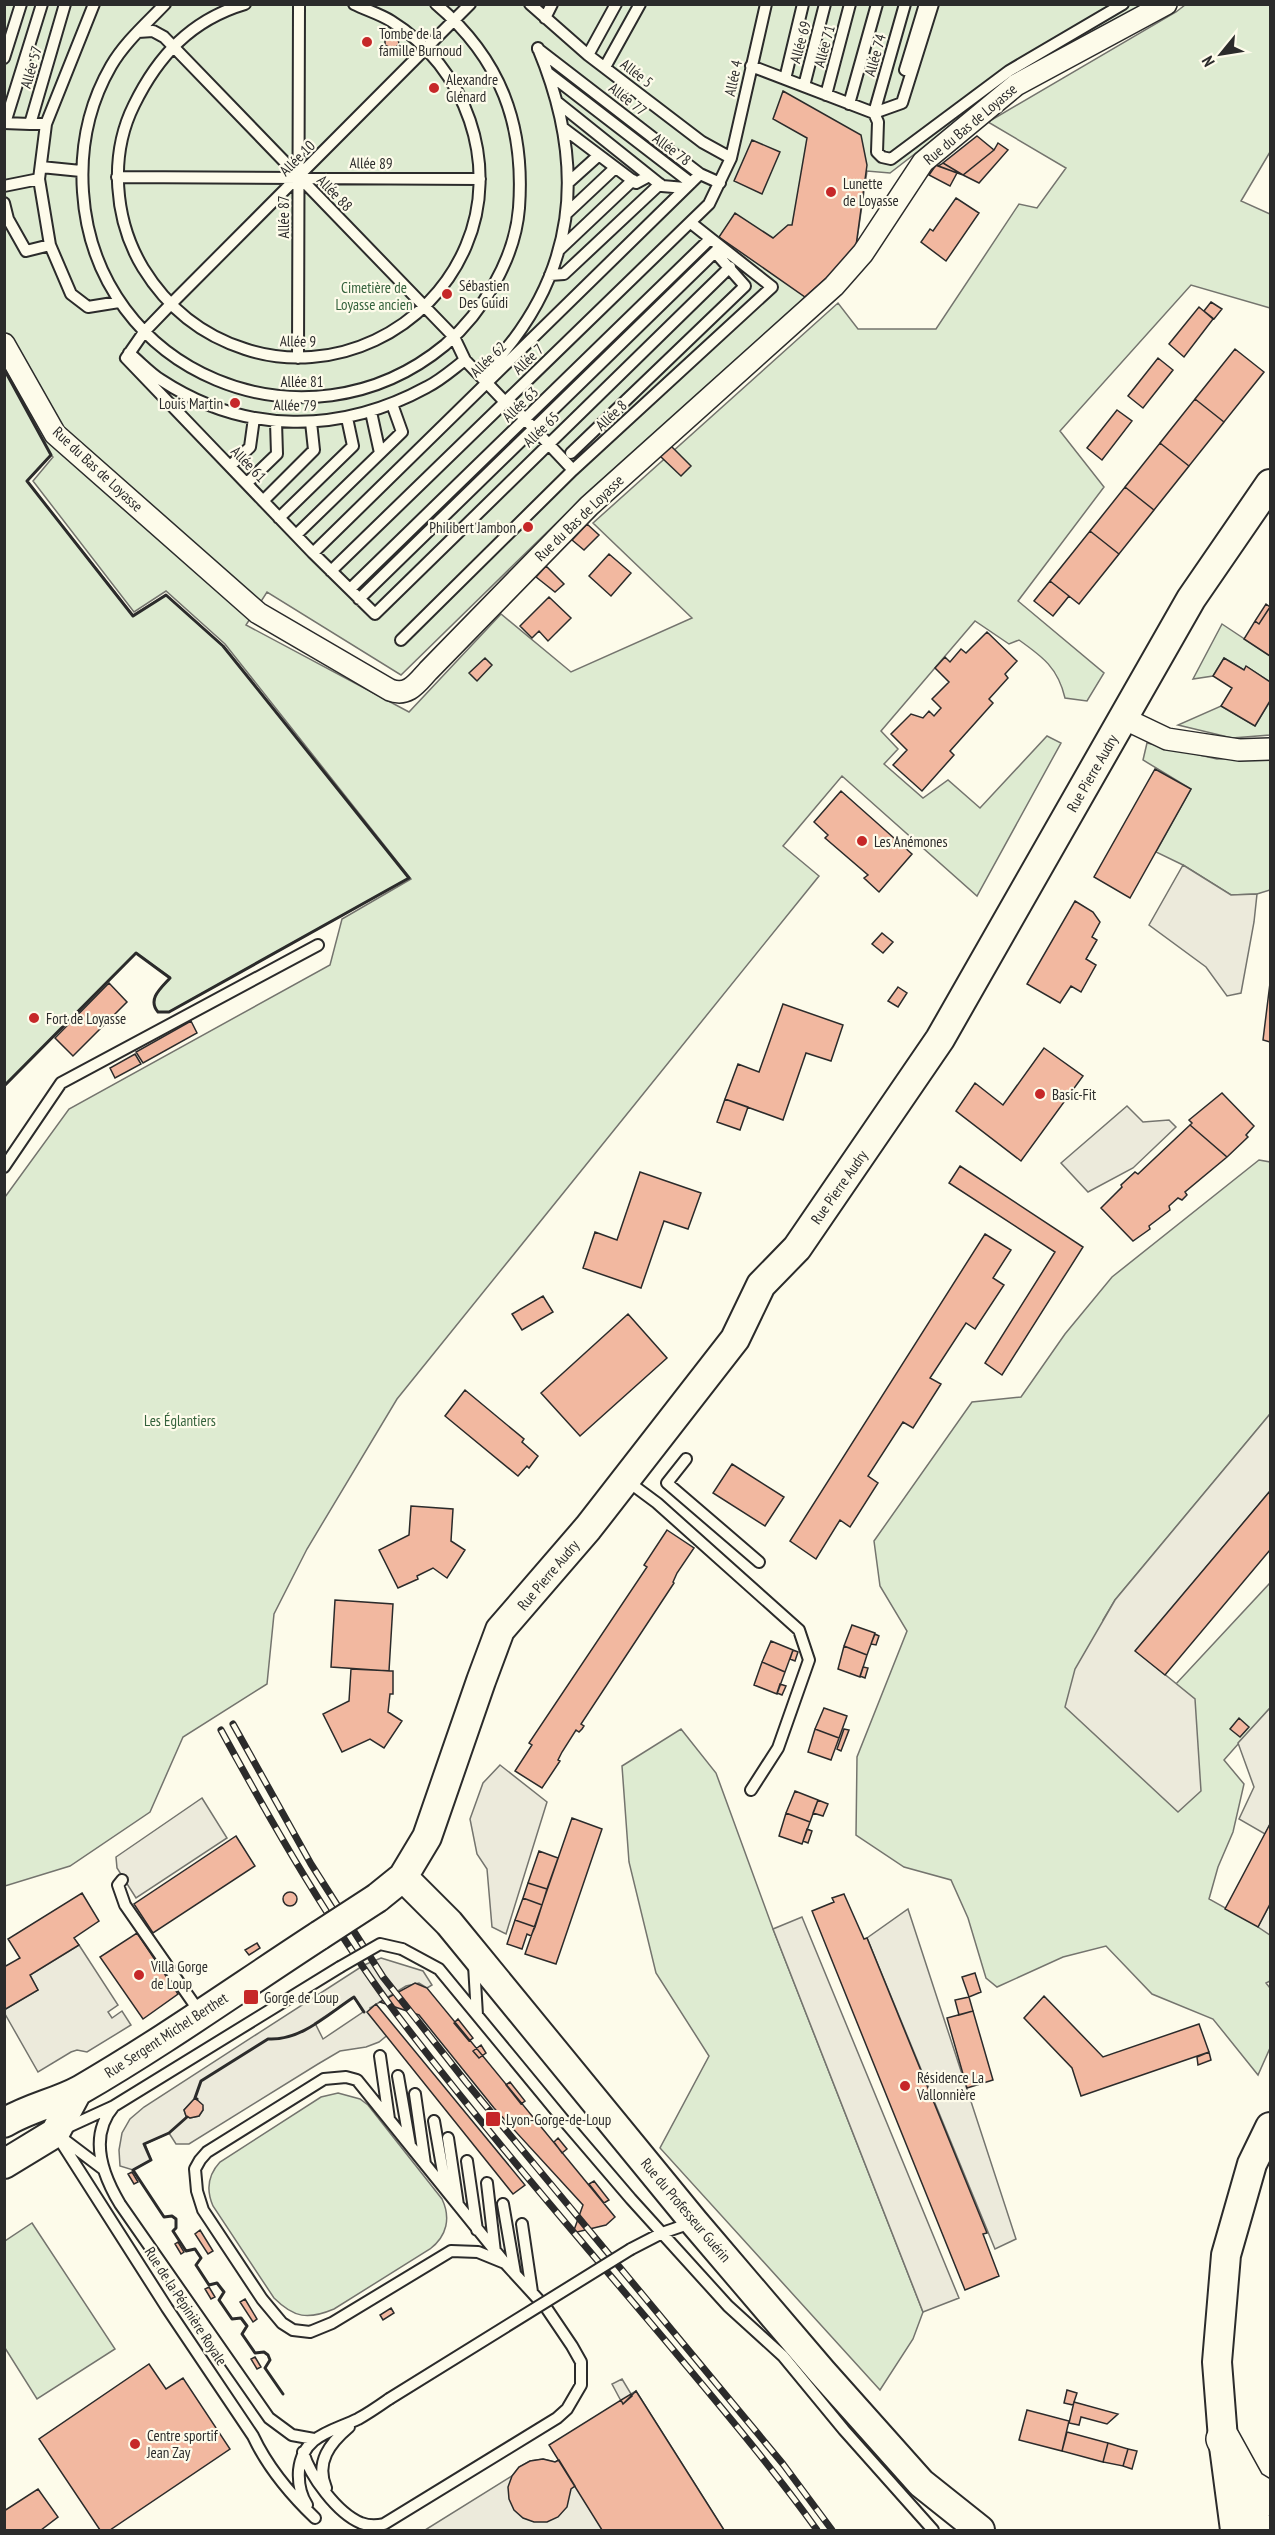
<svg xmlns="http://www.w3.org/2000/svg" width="1275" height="2535" font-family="'PT Sans Narrow',sans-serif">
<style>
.green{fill:#deebd1;stroke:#74746e;stroke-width:1.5}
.parking{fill:#eceadb;stroke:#74746e;stroke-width:1.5;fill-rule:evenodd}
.building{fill:#f2b8a0;stroke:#2b2b2b;stroke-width:1.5}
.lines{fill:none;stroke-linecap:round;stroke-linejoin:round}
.lane-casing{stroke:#2b2b2b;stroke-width:14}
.street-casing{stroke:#2b2b2b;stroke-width:24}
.secondary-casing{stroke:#2b2b2b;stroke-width:32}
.highway-casing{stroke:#2b2b2b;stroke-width:36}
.lane{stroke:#fdfbea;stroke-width:10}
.street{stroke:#fdfbea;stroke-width:21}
.secondary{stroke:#fdfbea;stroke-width:28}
.highway{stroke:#fdfbea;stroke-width:33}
.rail-casing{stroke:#2b2b2b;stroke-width:7}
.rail{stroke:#fdfbea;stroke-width:4.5;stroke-dasharray:14;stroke-linecap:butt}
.lane-bridge-casing{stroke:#2b2b2b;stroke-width:14;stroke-linecap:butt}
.secondary-bridge-casing{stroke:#2b2b2b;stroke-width:32;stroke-linecap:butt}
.lane-bridge{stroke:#fdfbea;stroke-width:10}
.secondary-bridge{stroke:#fdfbea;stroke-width:28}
.wall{stroke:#2b2b2b;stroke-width:3}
.poi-dot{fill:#c62828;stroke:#fdfbea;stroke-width:2}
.labels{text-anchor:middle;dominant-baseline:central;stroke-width:4.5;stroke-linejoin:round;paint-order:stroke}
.poi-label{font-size:15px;fill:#2b2b2b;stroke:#fdfbea;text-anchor:start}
.street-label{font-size:15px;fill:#2b2b2b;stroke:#fdfbea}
.park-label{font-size:15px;fill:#34623c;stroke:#fdfbea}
</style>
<rect width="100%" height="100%" fill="#fdfbea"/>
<path class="green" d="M5,5H1144L1013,78L890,173L867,171L855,253L586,494L401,675L267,592L246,625L409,712L501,614L571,672L692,618L593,523L838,303L858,329H936L1019,204L1037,208L1066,168L988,122L1176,12L1185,5H1270V152L1241,201L1270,214V308L1191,285L1060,431L1104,487L1018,601L1104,673L1087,701L1065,698C1058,668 1043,657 1019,640L1009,644L975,621L881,731L898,749L884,764L923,798L948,780L980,808L1047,736L1061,743L977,896L842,776L783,846L819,876L397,1399L307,1549L274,1614L267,1684L183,1737L150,1812L70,1866L5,1886V1197L69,1109L330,965L342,919L411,879L225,644L166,591L134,612L33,481L53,457L51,455L27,481L133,615L166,595L223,646L409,878L169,1012H158C147,998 162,988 170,977L136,953L5,1086Z
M1222,624L1270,656V682L1247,667L1244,670L1224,658L1213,676L1193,679Z
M1270,701V735L1232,738L1178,725L1221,706L1255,726Z
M1147,743L1217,759L1270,757V890L1257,894L1231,895L1183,865L1156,852L1191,789L1143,760Z
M1259,1160L1270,1162V1414L1115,1600L1103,1620L1175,1685L1270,1583V1708L1224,1760L1244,1784L1233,1832L1218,1867L1209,1899L1270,1933V1981L1266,1983L1270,1988V2048L1258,2075L1213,2019L1152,1994L1106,1946L1063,1957L997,1987L986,1978L968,1918L951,1880L904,1867L856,1835L857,1757L907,1631L880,1586L874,1541L972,1402L1021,1397L1065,1334L1112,1277Z
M681,1729L716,1773L773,1929L923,2312L913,2339L880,2390L660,2148L709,2056L656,1973L629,1862L622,1766Z
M338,2093L360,2099L368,2105L442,2199C451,2218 447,2236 430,2249L334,2309C308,2320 294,2318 274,2298L213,2206C206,2190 207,2176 220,2162L321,2097Z
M32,2223L115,2349L37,2399L5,2348V2241Z"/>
<path class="parking" d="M1183,865L1231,895L1257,894L1254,922L1241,993L1227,996L1206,967L1149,925Z
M1127,1106L1143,1122L1169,1120L1176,1127L1133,1168L1088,1192L1061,1163Z
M1270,1414V1491L1136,1651L1195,1699L1201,1791L1178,1812L1065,1707L1075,1669L1115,1600Z
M1270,1708V1824L1265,1834L1239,1819L1254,1787L1238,1743Z
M500,1765L547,1802L506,1934L492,1927L487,1869L477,1854L470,1819L483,1783Z
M202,1798L227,1838L136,1898L117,1868L116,1857Z
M1270,1904V1935L1258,1927Z
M908,1909L1016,2239L995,2249L867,1938Z
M802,1917L959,2298L923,2312L773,1929Z
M79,1945L118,2005L108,2012L112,2018L122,2011L131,2025L87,2052L77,2050L71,2052L38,2072L5,2014L4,2010L38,1990L30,1975Z
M381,1958L423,1971L432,1985L427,1988L419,1983L406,1986L370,2008L390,2033L379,2042L366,2047L340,2051L318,2064L189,2144H176L169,2133L145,2144L151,2160L133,2170L120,2166L119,2150L122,2133L130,2119L144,2107L364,1965ZM354,1997L363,2012L323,2039L315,2023ZM195,2098L202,2105L203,2110L199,2116L190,2118L186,2116L184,2110Z
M622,2379L631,2394L636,2391L724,2530H425L512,2476L519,2467L530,2461L543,2459L555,2462L558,2460L621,2401L612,2384Z"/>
<path class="building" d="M392,32L398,37L399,45L392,49L385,45V37Z
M783,91L861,135L867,165L855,253L805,297L719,237L735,213L773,238L788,225H792L807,138L773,119Z
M977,136L994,150L963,175L943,163Z
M752,140L780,152L762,194L734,181Z
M998,143L1008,150L979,183L963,175L994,150Z
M943,163L963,175L938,166Z
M936,165L957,173L950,186L929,175Z
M956,198L979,213L946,261L921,242L930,229L933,231Z
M1211,302L1222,309L1214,319L1204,311Z
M1199,307L1213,319L1184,357L1169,344Z
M1235,349L1264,372L1224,422L1195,399Z
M1158,358L1173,370L1143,408L1128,396Z
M1195,399L1224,422L1189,466L1160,443Z
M1117,410L1132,421L1102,460L1087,448Z
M1160,443L1189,466L1154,510L1125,487Z
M671,446L691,466L681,476L660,456Z
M1125,487L1154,510L1119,554L1090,531Z
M587,524L599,535L584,550L572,540Z
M1090,531L1119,554L1079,604L1050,581Z
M609,554L631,573L611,596L589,576Z
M546,566L564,584L555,592L536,577Z
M1050,581L1069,596L1053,616L1034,601Z
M549,597L571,618L548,641L539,631L532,638L520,626Z
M1266,604L1270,607L1259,624L1255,621Z
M1270,607V656L1244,639L1255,621L1259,624Z
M987,632L1017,661L1005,674L1008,678L989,699L993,703L950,751L954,755L922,791L893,765L907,750L891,734L911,714L923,718L929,711L934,716L941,708L932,699L949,682L935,668L945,657L950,662L961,649L966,653Z
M485,658L492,665L477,681L469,673Z
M1224,658L1244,670L1246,666L1270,682V701L1255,726L1221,706L1232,688L1213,676Z
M1155,769L1191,789L1130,898L1094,877Z
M841,791L912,854L879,892L864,878L868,875L825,838L828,835L814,822Z
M1075,901L1093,912L1100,922L1092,937L1097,940L1086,959L1096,965L1081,992L1071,986L1060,1003L1027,984Z
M882,933L893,942L883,953L872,944Z
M109,983L127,1002L73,1056L55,1038Z
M1270,983V1042L1263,1040Z
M898,987L907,993L898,1007L888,1001Z
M783,1004L843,1025L831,1061L806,1053L783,1120L725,1099L738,1064L759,1072Z
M191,1021L197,1033L143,1063L136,1052Z
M1044,1048L1083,1076L1021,1161L956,1111L975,1083L1003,1105Z
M135,1054L141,1064L115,1078L110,1068Z
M1222,1093L1254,1126L1246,1135L1248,1137L1227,1157L1190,1125L1192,1123L1189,1120Z
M725,1099L748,1107L740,1130L717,1122Z
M1190,1125L1227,1157L1185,1192L1187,1195L1182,1200L1178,1198L1169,1206L1170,1210L1149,1226L1150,1229L1133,1241L1101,1208L1122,1187L1121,1185L1135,1172L1138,1174Z
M960,1166L1083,1247L1002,1375L985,1363L1055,1252L949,1183Z
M640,1172L701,1193L688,1229L664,1221L641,1288L583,1268L595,1232L617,1240Z
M985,1234L1011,1250L993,1278L1004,1285L975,1329L966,1323L930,1378L941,1384L913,1428L903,1422L868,1476L878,1483L850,1527L840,1520L816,1559L790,1541Z
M543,1296L553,1312L522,1330L512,1314Z
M628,1314L667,1358L580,1436L541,1393Z
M465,1390L524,1439L522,1442L538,1456L529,1468L527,1466L518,1476L445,1416Z
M732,1464L784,1497L765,1526L713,1493Z
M1270,1491V1550L1165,1675L1135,1651Z
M411,1506L453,1509L451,1541L465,1550L447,1578L433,1568L417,1576L418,1579L398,1588L379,1550L409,1535Z
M667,1530L694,1548L677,1573L673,1582L674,1583L581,1724L584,1726L582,1729L579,1732L576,1730L562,1752L558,1760L560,1761L542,1788L515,1771L532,1745L529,1743L647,1567L644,1565Z
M335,1600L393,1604L389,1671L331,1667Z
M852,1625L875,1633L867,1655L844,1646Z
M875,1634L879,1636L876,1645L871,1644Z
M771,1641L793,1650L785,1672L762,1662Z
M844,1646L867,1655L860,1677L838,1669Z
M793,1650L798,1652L795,1661L790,1659Z
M762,1662L785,1672L777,1694L754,1685Z
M863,1667L868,1668L865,1678L860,1676Z
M351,1669L393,1671V1694H390L388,1712L402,1721L384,1748L370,1739L342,1752L323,1714L349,1701Z
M780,1684L786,1686L782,1695L777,1693Z
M824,1708L847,1716L839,1738L815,1729Z
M1239,1718L1249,1727L1240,1737L1230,1729Z
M815,1729L839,1738L831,1760L808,1752Z
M844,1729L849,1730L841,1751L837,1749Z
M795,1791L818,1800L810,1822L786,1813Z
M818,1800L828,1804L823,1816L813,1813Z
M786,1813L810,1822L802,1844L779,1836Z
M572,1818L602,1829L556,1964L525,1954Z
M1270,1824V1904L1258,1927L1225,1909Z
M807,1829L812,1831L808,1843L803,1841Z
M236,1836L255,1866L153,1933L134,1904Z
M539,1851L558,1858L547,1889L528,1883Z
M528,1883L547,1889L542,1905L523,1898Z
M283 1899a7 7 0 1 1 14 0a7 7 0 1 1-14 0Z
M82,1893L99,1921L74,1938L79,1945L30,1975L38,1990L4,2010V1967L20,1958L8,1939Z
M844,1894L864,1939L867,1938L987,2233L983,2234L999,2276L965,2290L812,1911L834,1902L832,1898Z
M523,1898L542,1905L535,1927L515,1920Z
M515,1920L535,1927L531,1936L527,1934L522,1949L507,1944Z
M137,1933L178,1994L143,2019L100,1957Z
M257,1943L260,1948L249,1955L245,1950Z
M975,1973L981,1992L969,1997L962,1977Z
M415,1983L427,1988L615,2217L606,2225L573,2233L583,2205L494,2108L419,2015L380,2002Z
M1044,1996L1103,2057L1199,2024L1209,2052L1081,2096L1072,2068L1024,2018Z
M969,1997L973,2011L959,2015L955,2000Z
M376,2004L525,2185L513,2194L367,2012Z
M973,2011L993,2080L967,2088L947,2018Z
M458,2019L473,2038L469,2041L454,2023Z
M481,2045L486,2053L479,2058L473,2051Z
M1209,2052L1211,2060L1198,2065L1197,2057Z
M510,2082L525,2101L521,2104L506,2085Z
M195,2098L203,2105V2110L199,2116L190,2118L186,2116L184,2110Z
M558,2138L567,2149L562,2153L554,2142Z
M132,2172L138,2182L134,2184L128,2174Z
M594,2181L609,2200L604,2203L589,2184Z
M200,2230L213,2251L208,2254L195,2234Z
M178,2242L184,2252L181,2254L175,2244Z
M209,2287L215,2297L211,2299L205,2289Z
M245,2299L257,2319L253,2322L240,2302Z
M391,2308L394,2313L383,2320L380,2315Z
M255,2357L261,2367L257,2369L251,2359Z
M149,2364L166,2389L183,2378L230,2449L110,2530H100L39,2439Z
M1067,2390L1077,2393L1073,2405L1064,2403Z
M636,2391L724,2530H602L549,2445L621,2400L623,2404Z
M631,2394L632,2396L623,2404L621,2400Z
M1074,2402L1118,2414L1107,2424L1081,2417L1079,2425L1069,2423Z
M1027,2410L1069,2421L1062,2451L1019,2440Z
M1067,2432L1108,2443L1103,2462L1062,2451Z
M1108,2443L1128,2449L1123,2466L1103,2462Z
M1128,2449L1137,2451L1132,2469L1123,2466Z
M543,2459L555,2462L559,2460L575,2486L571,2489L567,2507L558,2517L547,2522H534L523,2518L514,2510L509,2499L508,2487L512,2476L519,2467L530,2461Z
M38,2489L58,2517L41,2530H4V2511Z"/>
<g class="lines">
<defs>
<path id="lane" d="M94,4L46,124L39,179L50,245L71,294L88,307L119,302
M165,4C146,24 125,42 111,66C89,104 80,148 83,192C95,374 306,460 445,345C483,312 515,259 519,208C525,125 501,59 436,4
M245,4C191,20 158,56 134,105C109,155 114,220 143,268C167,307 201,335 245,349C333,378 430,331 466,246C501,165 466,67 391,21C380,14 366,10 354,4
M470,4L170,305L144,332L126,358L313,553L375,614L730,267
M530,4L588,55L702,142L731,158
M545,18L552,4
M138,32L153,31L164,37L454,337L465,360L505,402
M538,49L700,174
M588,55L616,4
M4,58L21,4
M751,66L874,113L878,122L877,152L882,157L891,159L1009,71L1123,4
M605,67L640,4
M905,70L925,4
M548,73L691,183
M785,79L803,4
M804,86L825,4
M826,95L850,4
M557,102L662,186L685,188
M849,104L877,4
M874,113L902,103L933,4
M874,113L905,4
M4,123L30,124
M5,123L42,4
M46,124H30L65,4
M563,128L636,183L649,176
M41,167L81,171
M117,177L480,179
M569,182L599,155
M4,186L39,179
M4,203L8,219L26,251L50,245
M566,214L615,168
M559,250L633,180
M550,275L564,274L660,184
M129,353C140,362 150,373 161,380C245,435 341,434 427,387C441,380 453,369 465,360
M298,358L299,4
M486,372C578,276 588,168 538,48
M507,400L573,470
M371,412L380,453
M571,453L745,286L715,252
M230,466L250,447L254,418
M247,483L277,454L276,422
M263,501L314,450L311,422
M279,518L353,446L347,418
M296,535L402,432L392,404
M313,553L700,174L720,183
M331,571L709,204L731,158L766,4
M350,589L710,239
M359,599L720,247
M401,640L573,470L772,287L691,223
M4,1167L61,1083L318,945
M686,1459L667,1483L759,1562
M626,1480L657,1503L799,1630L809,1660L778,1748L751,1790
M122,1880L118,1885L125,1905L194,2004
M402,1949L439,1969L566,2123L631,2199L728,2306L783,2356L844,2430L933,2530
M474,1965L477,2015
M380,2056L389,2119
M398,2076L410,2145
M415,2094L425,2164
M114,2106C88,2136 102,2174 120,2204L269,2418L292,2435L314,2439
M434,2121L446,2189
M66,2128L114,2106L340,1967
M56,2134L167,2308L253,2436C268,2468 290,2494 315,2518
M62,2138L103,2169
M448,2138L458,2205
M467,2161L477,2230
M487,2183L495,2252
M503,2204L515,2273
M522,2224L532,2292
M631,2249L662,2233L691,2223
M303,2452C310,2476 337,2513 361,2523C369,2526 376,2526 384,2524L557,2418L567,2409L581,2385V2362L572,2346L547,2309L505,2263L357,2080L346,2077L324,2079L207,2152L200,2160L195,2169L197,2191L203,2210L262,2299L282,2323L293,2330L310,2332L332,2323L451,2251L478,2252L505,2263
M326,2488C315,2462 330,2443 349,2427
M307,2505C300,2494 298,2483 299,2470C303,2435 331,2432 358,2419C369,2413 379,2406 389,2399"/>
<path id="street" d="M4,344L55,434L258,613L390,690C408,697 417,683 428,671L589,506L834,286L863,253L923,162L1016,85L1166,4
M1123,718L1167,739L1239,750L1270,749"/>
<path id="secondary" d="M403,1877L449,1923L694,2222L822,2372L921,2483L980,2530
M377,1898L403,1877L427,1837L481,1681L500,1630L588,1528L735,1339L761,1285L797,1248L940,1039L1191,599L1270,484
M4,2123C28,2108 56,2103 80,2090C163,2042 240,1987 320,1935
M4,2164L55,2133L77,2092
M1237,2481L1260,2530
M1235,2530L1223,2439L1217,2362L1226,2255L1252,2164L1270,2127"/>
<path id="highway" d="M1223,2439L1249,2486L1270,2499"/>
</defs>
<use href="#lane" class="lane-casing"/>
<use href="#street" class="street-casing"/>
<use href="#secondary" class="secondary-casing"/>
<use href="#highway" class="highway-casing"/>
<use href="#lane" class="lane"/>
<use href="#street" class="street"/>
<use href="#secondary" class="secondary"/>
<use href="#highway" class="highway"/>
<defs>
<path id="rail" d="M233,1724L311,1864L383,1977L466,2082L783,2464L832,2530
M221,1730C275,1829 331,1926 398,2016C484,2129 578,2237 670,2346C720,2406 771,2466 817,2530"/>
</defs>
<use href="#rail" class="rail-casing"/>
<use href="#rail" class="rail"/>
<defs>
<path id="lane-bridge" d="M340,1967L380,1944L402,1949
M389,2399L631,2249"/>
<path id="secondary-bridge" d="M320,1935L377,1898"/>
</defs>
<use href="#lane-bridge" class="lane-bridge-casing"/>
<use href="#secondary-bridge" class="secondary-bridge-casing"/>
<use href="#lane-bridge" class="lane-bridge"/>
<use href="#secondary-bridge" class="secondary-bridge"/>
<path class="wall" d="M4,369L51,455L27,481L133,616L166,595L223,646L409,878L169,1012H158C147,999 161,988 170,978L136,953L4,1086
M197,2099L195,2098L201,2081L268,2039C301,2041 328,2014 354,1997L364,2012
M187,2117L169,2133L144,2144L151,2160L133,2170L164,2217L172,2216L176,2219V2228L173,2231L186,2251L195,2249L201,2258L196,2265L209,2285L217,2283L224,2292L219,2300L232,2319L241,2318L247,2326L242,2334L255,2353L264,2352L268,2355L270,2360L265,2368L283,2394"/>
</g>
<g class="poi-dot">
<circle cx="367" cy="42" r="6"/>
<circle cx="434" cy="88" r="6"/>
<circle cx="831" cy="192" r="6"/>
<circle cx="447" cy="294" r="6"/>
<circle cx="235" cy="403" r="6"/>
<circle cx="528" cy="527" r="6"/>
<circle cx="862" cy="841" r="6"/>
<circle cx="34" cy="1018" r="6"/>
<circle cx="1040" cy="1094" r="6"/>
<circle cx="139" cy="1975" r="6"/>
<rect x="243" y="1989" width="16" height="16" rx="3"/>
<circle cx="905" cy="2086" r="6"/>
<rect x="485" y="2111" width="16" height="16" rx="3"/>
<circle cx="135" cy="2444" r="6"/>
</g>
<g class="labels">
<g class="poi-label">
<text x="379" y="33">Tombe de la<tspan x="379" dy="17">famille Burnoud</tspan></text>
<text x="446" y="79">Alexandre<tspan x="446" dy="17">Glénard</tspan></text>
<text x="843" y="183">Lunette<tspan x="843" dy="17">de Loyasse</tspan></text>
<text x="459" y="285">Sébastien<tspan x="459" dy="17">Des Guidi</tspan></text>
<text x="223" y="403" text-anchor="end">Louis Martin</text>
<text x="516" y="527" text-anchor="end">Philibert Jambon</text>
<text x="874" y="841">Les Anémones</text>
<text x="46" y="1018">Fort de Loyasse</text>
<text x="1052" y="1094">Basic-Fit</text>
<text x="151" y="1966">Villa Gorge<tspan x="151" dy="17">de Loup</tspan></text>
<text x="264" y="1997">Gorge de Loup</text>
<text x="917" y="2077">Résidence La<tspan x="917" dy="17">Vallonnière</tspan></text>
<text x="506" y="2119">Lyon-Gorge-de-Loup</text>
<text x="147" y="2435">Centre sportif<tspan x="147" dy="17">Jean Zay</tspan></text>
</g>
<g class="street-label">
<text transform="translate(800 42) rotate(-75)">Allée 69</text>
<text transform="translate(824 46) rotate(-75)">Allée 71</text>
<text transform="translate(875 55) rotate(-74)">Allée 74</text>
<text transform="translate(31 67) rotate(-74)">Allée 57</text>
<text transform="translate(637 73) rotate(38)">Allée 5</text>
<text transform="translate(733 78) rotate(-78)">Allée 4</text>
<text transform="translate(628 99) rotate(38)">Allée 77</text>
<text transform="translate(970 124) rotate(-40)">Rue du Bas de Loyasse</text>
<text transform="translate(672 149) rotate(37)">Allée 78</text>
<text transform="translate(297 158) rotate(-45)">Allée 10</text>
<text transform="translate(371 163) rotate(1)">Allée 89</text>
<text transform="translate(335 193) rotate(46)">Allée 88</text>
<text transform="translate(283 217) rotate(-90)">Allée 87</text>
<text transform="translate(298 341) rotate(1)">Allée 9</text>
<text transform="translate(488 359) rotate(-44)">Allée 62</text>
<text transform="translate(528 359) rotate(-44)">Allée 7</text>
<text x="302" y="381">Allée 81</text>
<text transform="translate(520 404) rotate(-44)">Allée 63</text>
<text transform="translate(295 405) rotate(1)">Allée 79</text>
<text transform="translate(611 415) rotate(-43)">Allée 8</text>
<text transform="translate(541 429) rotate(-44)">Allée 65</text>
<text transform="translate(249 464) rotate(46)">Allée 61</text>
<text transform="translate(98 469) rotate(43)">Rue du Bas de Loyasse</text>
<text transform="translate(579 518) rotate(-44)">Rue du Bas de Loyasse</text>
<text transform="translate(1092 773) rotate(-60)">Rue Pierre Audry</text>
<text transform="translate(839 1187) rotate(-55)">Rue Pierre Audry</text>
<text transform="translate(548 1575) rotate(-50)">Rue Pierre Audry</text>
<text transform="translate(166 2035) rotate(-33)">Rue Sergent Michel Berthet</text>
<text transform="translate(686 2210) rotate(50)">Rue du Professeur Guérin</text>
<text transform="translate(186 2306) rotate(57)">Rue de la Pépinière Royale</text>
</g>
<g class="park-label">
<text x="374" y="287">Cimetière de<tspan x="374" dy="17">Loyasse ancien</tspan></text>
<text x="180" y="1420">Les Églantiers</text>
</g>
</g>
<rect width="1275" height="2535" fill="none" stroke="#2b2b2b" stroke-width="12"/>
<g transform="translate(1221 54) rotate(240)" stroke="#fdfbea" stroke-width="4.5" paint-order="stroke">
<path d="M0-4.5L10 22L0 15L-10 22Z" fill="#2b2b2b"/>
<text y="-9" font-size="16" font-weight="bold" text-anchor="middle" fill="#2b2b2b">N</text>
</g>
</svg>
